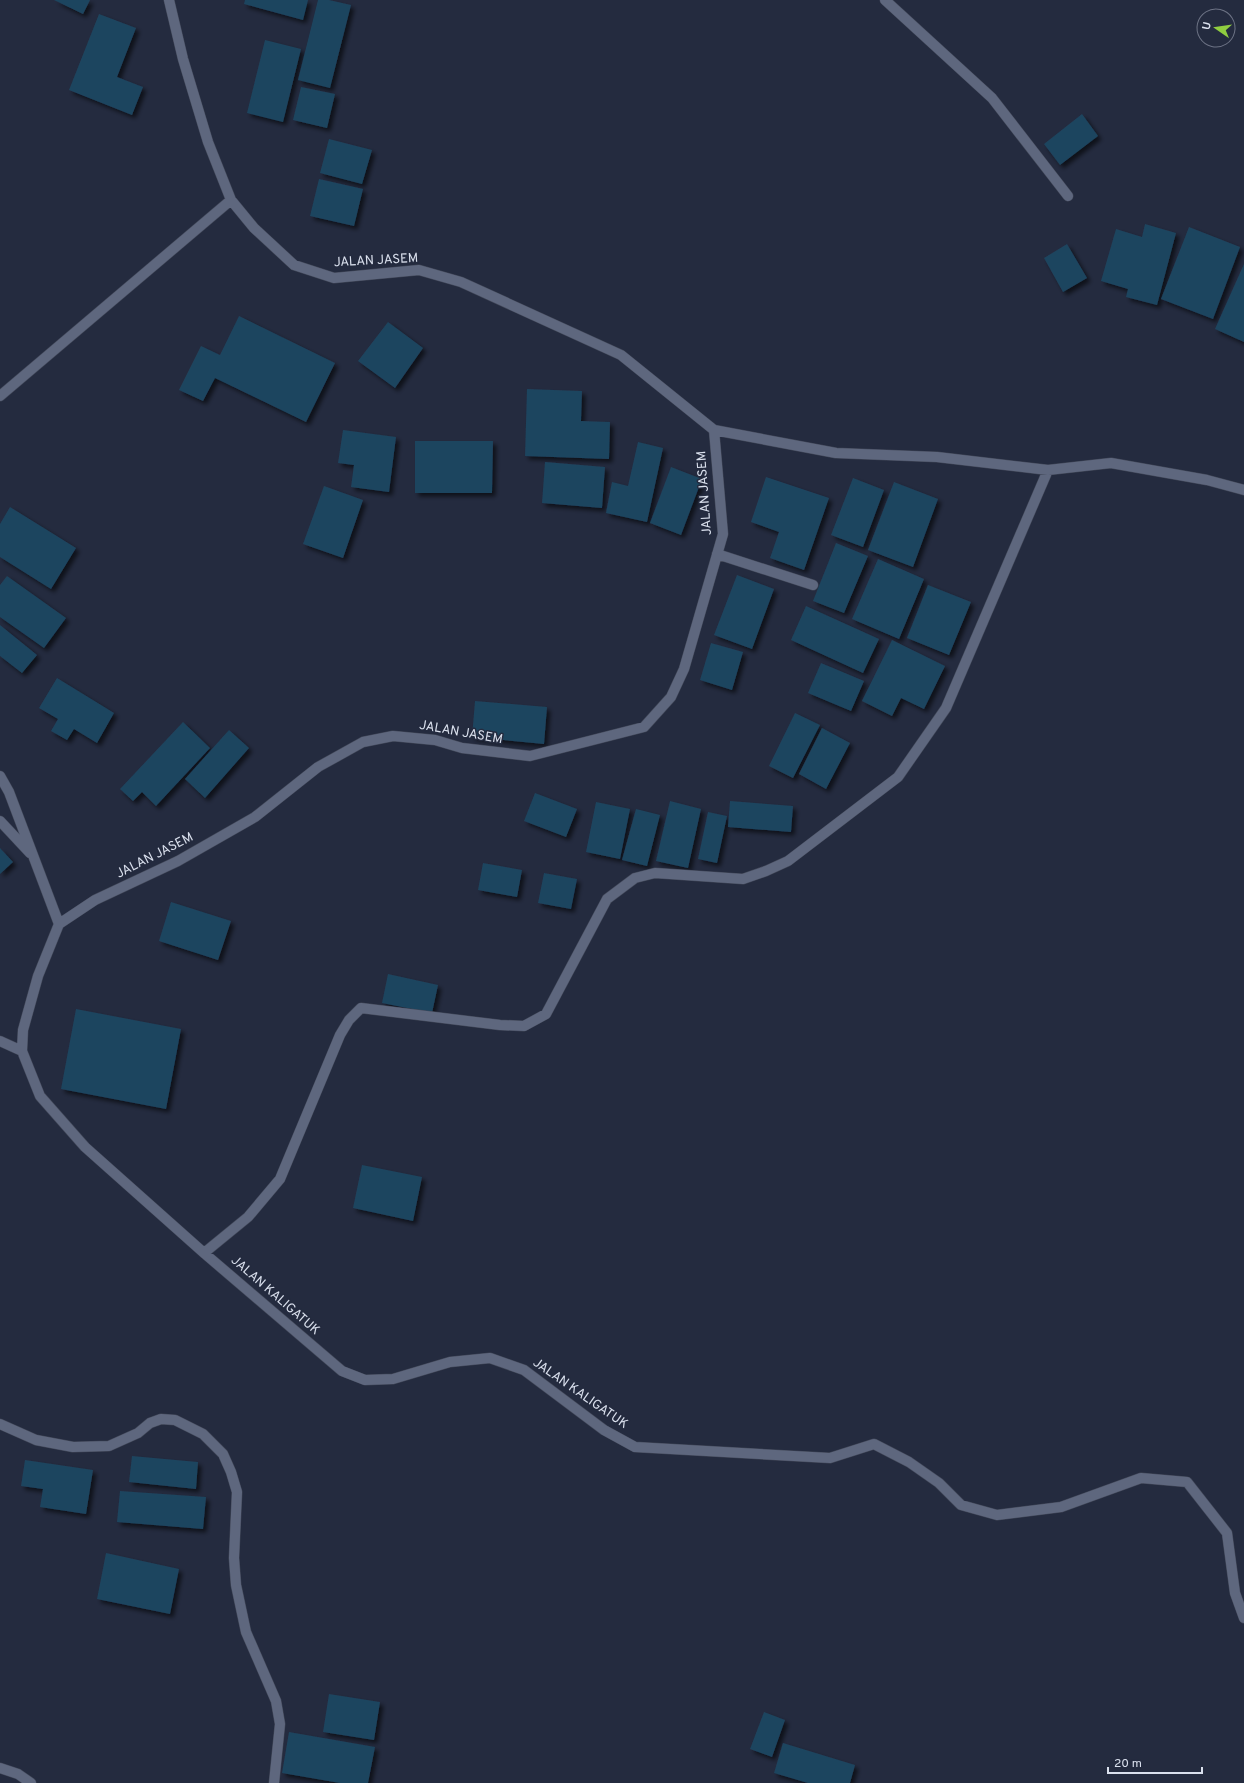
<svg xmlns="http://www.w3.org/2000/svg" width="1244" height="1783" font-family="Overpass,sans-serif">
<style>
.building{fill:#1f445e;filter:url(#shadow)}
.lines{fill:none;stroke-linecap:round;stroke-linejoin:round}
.street-casing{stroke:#424859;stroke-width:11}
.street{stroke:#5e677e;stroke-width:10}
.labels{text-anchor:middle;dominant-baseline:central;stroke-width:3;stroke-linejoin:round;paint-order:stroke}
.street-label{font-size:13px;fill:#dae0ed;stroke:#242b3f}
</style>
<defs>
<filter id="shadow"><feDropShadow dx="3.5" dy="3.5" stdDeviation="2" flood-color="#0009"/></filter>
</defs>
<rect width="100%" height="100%" fill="#242b3f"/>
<path class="building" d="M54,0H90L83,14Z
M245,0H308L303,20L244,4Z
M318,0H329L351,5L330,88L298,80Z
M99,14L136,28L117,77L143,87L132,115L69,90Z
M265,40L301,49L283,122L247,113Z
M301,87L335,94L327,128L293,120Z
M1082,114L1098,136L1060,165L1044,144Z
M329,139L372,150L362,184L320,173Z
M319,179L363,189L354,226L310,216Z
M1145,224L1176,233L1157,305L1126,297L1128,289L1101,281L1116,229L1142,237Z
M1189,227L1240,247L1213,319L1161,299Z
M1067,244L1087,278L1063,292L1044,258Z
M1244,264V342L1215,329Z
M239,316L335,363L306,422L215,378L203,401L179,390L201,346L220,355Z
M388,322L423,348L395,388L358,361Z
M527,389L582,391L581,421L610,422L609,459L525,456Z
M343,430L396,437L389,492L351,487L354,465L338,463Z
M415,441H493L492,493H415Z
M638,442L663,448L647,522L606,513L612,482L628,486Z
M545,462L605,467L602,508L542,503Z
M671,467L702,479L681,535L650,523Z
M766,477L829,498L804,570L770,558L779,532L751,522Z
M853,478L884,490L863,547L831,535Z
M894,482L938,499L913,567L868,550Z
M324,486L363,500L343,558L303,544Z
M10,507L76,548L51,589L0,557V524Z
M836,543L868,556L844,613L813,601Z
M878,559L924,579L899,639L852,619Z
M737,575L774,589L752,649L714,635Z
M7,576L66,618L44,648L0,617V585Z
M928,585L971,602L949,655L907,638Z
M806,606L879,639L863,673L791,640Z
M0,625L37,655L22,673L0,656Z
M892,640L945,666L924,709L901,698L892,716L862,701Z
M711,643L743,652L732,690L700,680Z
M821,663L864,681L851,711L808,693Z
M57,678L114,713L97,743L74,729L67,740L51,731L58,719L39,708Z
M475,701L547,707L544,744L472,737Z
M795,713L820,725L793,778L769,766Z
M183,722L210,748L156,806L142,792L133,801L120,789Z
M822,728L850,743L826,789L799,774Z
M229,730L249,748L205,798L185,779Z
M535,793L577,809L566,837L524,821Z
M670,801L701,809L688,868L656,861Z
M730,801L793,806L791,832L728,827Z
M596,802L630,809L620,859L586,852Z
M636,809L660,815L647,866L622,860Z
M708,812L727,816L717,863L698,859Z
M0,848L13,862L0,874Z
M483,863L522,870L517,897L478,890Z
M544,873L577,879L571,909L538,903Z
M171,902L231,921L218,960L159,941Z
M388,974L438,985L432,1013L382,1003Z
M76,1009L181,1029L166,1109L61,1089Z
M362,1165L422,1177L413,1221L353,1208Z
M132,1456L198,1462L196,1489L129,1482Z
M25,1460L93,1470L86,1514L40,1507L43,1489L21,1486Z
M120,1491L206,1497L203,1529L117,1522Z
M106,1553L179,1569L170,1614L97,1599Z
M329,1694L380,1702L374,1740L323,1732Z
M764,1712L785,1720L772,1757L750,1749Z
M289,1732L375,1747L368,1783H340L282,1773Z
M783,1743L855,1765L850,1783H808L774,1773Z"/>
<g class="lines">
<defs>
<path id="street" d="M169,0L183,59L208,142L231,200L254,228L294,265L334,278L419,270L461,282L621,355L714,430L723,534L684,669L671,697L644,727L530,756L462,748L435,740L393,736L363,742L318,767L255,817L178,861L95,900L59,924L38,976L23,1030L22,1051L40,1096L85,1147L204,1253L342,1371L365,1380L393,1379L450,1362L490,1358L524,1370L604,1430L635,1447L830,1458L874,1444L909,1462L939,1483L961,1505L997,1515L1061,1507L1141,1478L1187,1482L1227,1533L1235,1593L1244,1618
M885,0L992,98L1068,196
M0,396L231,200
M714,430L836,453L937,457L1048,470L1111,463L1207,480L1244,490
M717,554L813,585
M0,776L9,792L59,924
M0,821L30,853
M0,1041L22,1051
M204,1253L248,1217L280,1179L340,1035L349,1020L361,1008L500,1025L524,1026L546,1014L607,899L635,878L655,873L743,879L766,871L788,861L898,777L946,708L1048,470
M0,1424L36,1440L73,1447L109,1446L138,1433L150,1423L161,1419L175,1420L203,1434L223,1454L231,1472L237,1492L234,1558L236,1585L246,1632L276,1701L280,1724L274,1783
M0,1768L18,1774L31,1783"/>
</defs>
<use href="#street" class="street-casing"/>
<use href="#street" class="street"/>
</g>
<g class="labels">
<g class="street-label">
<text transform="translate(376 261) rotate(-3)">JALAN JASEM</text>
<text transform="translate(705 493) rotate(-94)">JALAN JASEM</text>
<text transform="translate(461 733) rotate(10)">JALAN JASEM</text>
<text transform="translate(155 856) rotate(-27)">JALAN JASEM</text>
<text transform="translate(275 1296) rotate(41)">JALAN KALIGATUK</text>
<text transform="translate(580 1394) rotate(35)">JALAN KALIGATUK</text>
</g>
</g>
<g transform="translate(1216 28) rotate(283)"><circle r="19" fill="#242b3f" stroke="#6d7385"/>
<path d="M0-3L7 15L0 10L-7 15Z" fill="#90cd40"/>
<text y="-6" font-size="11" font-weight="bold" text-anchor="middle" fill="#dae0ed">U</text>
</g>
<path d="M1108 1767v6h94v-6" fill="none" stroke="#dae0ed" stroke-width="2"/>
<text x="1114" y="1767" font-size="12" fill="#dae0ed" stroke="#242b3f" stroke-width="3" paint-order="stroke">20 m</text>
</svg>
